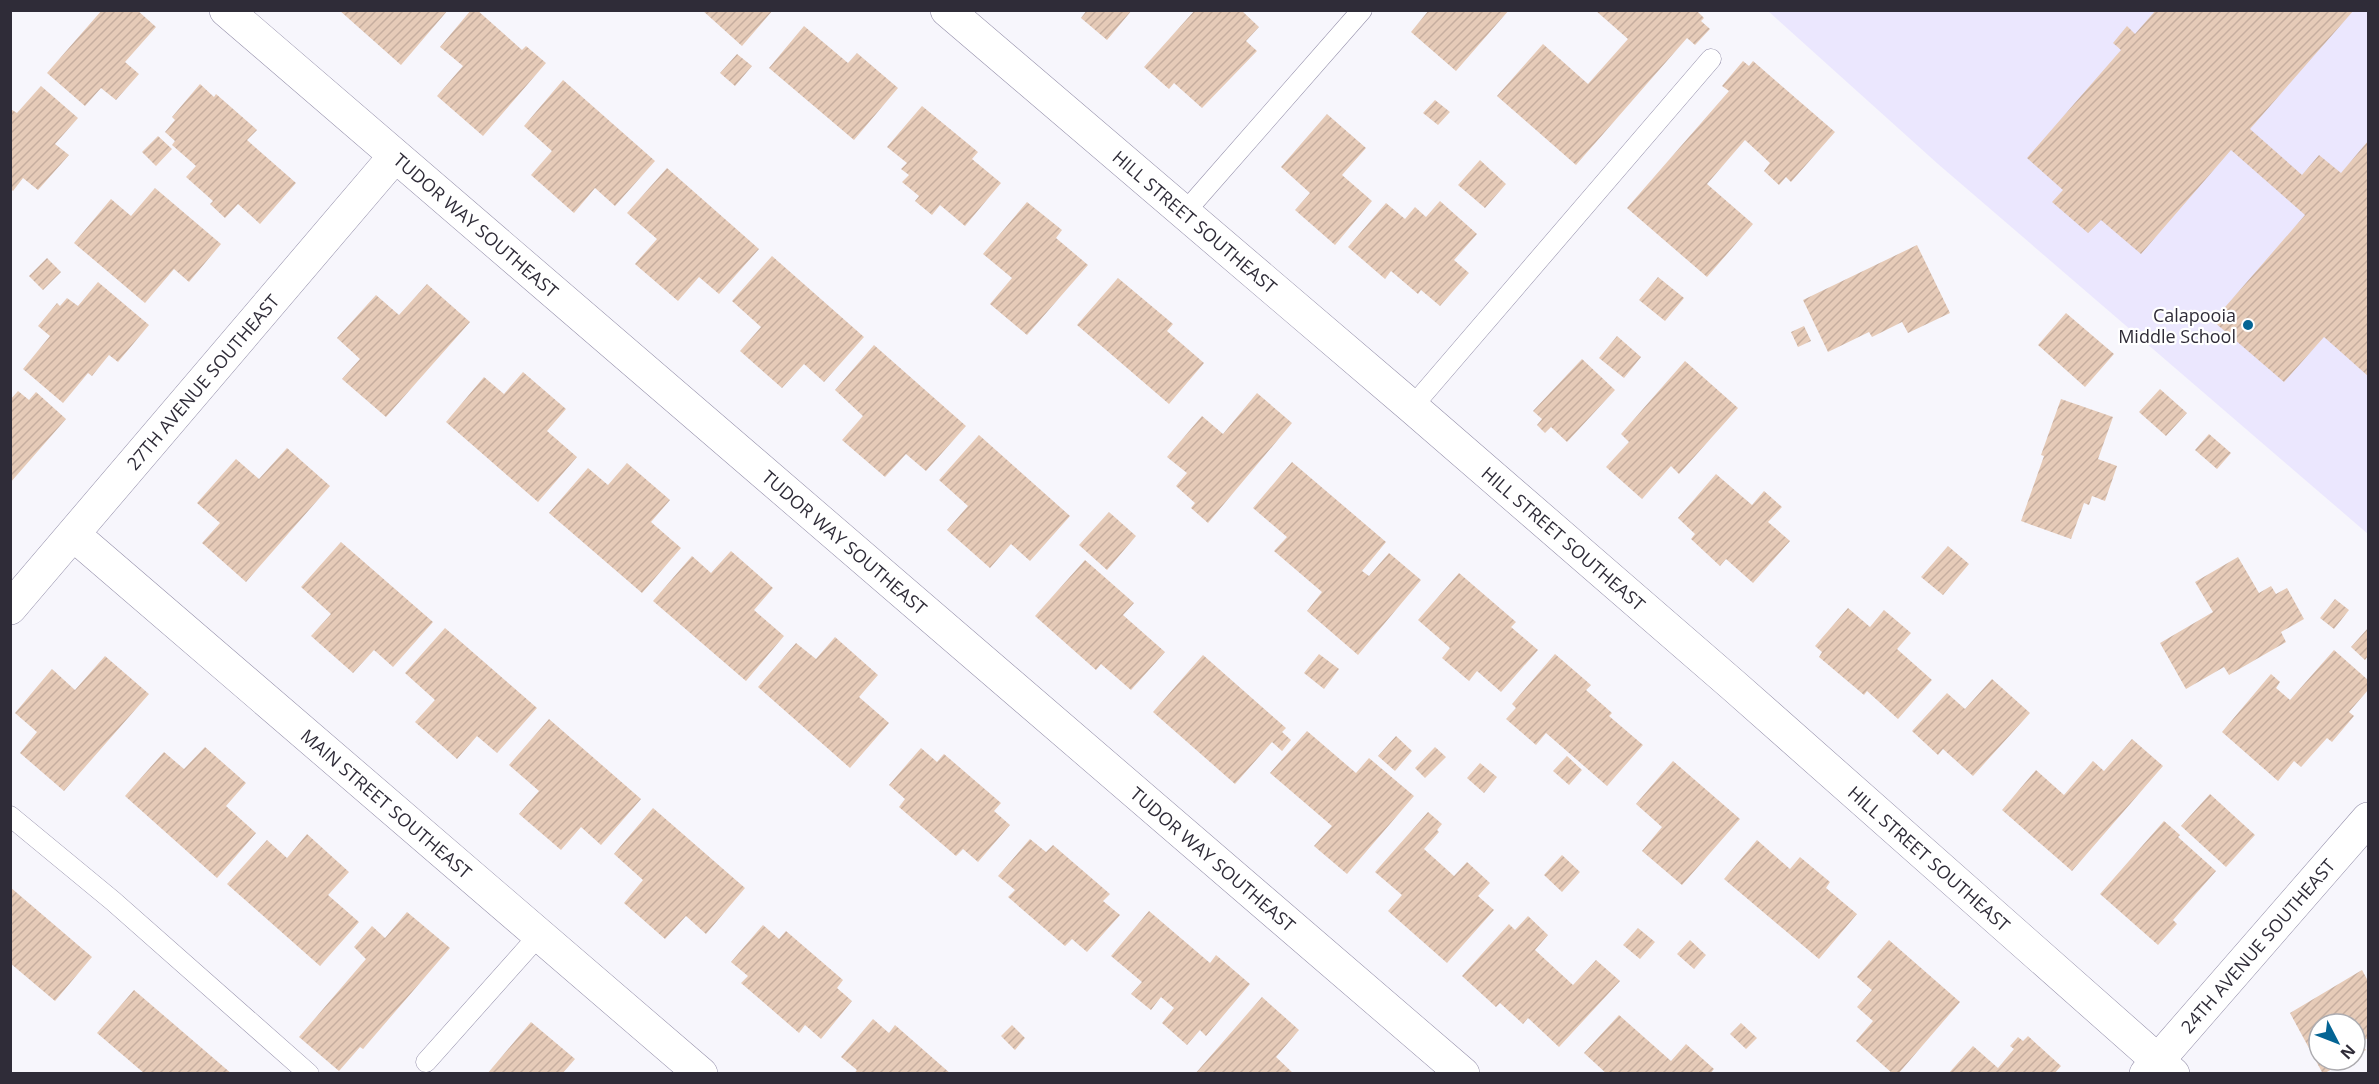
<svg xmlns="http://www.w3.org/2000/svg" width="2379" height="1084" font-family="'Open Sans',sans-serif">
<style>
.built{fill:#ebe7fe}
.building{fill:url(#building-hatch)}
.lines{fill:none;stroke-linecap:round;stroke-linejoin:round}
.service-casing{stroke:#948faa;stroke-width:21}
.minor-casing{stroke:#948faa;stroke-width:34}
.tertiary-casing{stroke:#948faa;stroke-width:34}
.service{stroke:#fff;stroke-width:20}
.minor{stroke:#fff;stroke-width:33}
.tertiary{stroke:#fff;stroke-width:33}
.poi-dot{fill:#046494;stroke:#fff;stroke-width:2}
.labels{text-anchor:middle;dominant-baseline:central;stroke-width:4.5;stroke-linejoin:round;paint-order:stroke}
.street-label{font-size:18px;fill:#2f2c38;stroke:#fff}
.poi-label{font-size:18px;fill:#2f2c38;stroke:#fff;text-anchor:end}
</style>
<defs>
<pattern id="building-hatch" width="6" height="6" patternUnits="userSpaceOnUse" patternTransform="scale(1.5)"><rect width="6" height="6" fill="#e6cbb8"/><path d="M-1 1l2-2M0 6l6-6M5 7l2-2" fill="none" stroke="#c6ae9f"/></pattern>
</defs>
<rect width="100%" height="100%" fill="#f7f6fc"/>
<path class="built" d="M1768,11H2368V534L1938,164Z"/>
<path class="building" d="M102,10H137L156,27L125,62L139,74L116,100L101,88L85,106L47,73Z
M339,10H448L401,65Z
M471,10H477L522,50L526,46L546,63L483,136L437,96L463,66L440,47Z
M702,10H773L742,46Z
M1087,10H1132L1107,40L1081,18Z
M1195,10H1241L1259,27L1246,41L1257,51L1202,108L1174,83L1169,89L1144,67Z
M1429,10H1509L1456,71L1411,32Z
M1595,10H1696L1704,18L1701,21L1710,29L1695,45L1687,38L1576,165L1497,96L1543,44L1588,84L1628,39Z
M2156,10H2354L2250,129L2302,175L2319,155L2341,173L2368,141V376L2324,337L2284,382L2213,321L2305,215L2231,150L2141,254L2101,220L2088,233L2052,202L2063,190L2027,158L2121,50L2113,43L2127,26L2135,34Z
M804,26L848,63L857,53L898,88L854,140L769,68Z
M737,54L752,66L735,86L720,73Z
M1743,61L1749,66L1753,61L1835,132L1791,182L1786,177L1779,185L1764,171L1770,163L1745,140L1707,184L1753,224L1707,277L1627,208L1729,91L1722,86Z
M563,80L655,161L615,206L595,188L574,213L531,175L552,151L524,126Z
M200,84L214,97L216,94L257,130L247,140L296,183L260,224L238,204L225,218L210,204L213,201L186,177L196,166L172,145L175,141L165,132L175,120L172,117Z
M41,86L78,118L55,144L69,155L38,190L23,178L13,191L10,188V112L12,110L17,113Z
M1435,100L1450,112L1438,125L1423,113Z
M922,106L978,152L972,159L1001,183L965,226L940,205L932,215L915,201L919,196L902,182L909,175L901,169L907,163L887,147Z
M1327,114L1366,148L1342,175L1372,201L1335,245L1295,210L1310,193L1281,167Z
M158,136L172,149L156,166L142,152Z
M1480,160L1506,184L1485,208L1458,185Z
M667,168L759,249L719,294L699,277L678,301L635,264L657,239L627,213Z
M155,188L221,244L189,282L174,269L145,303L74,243L111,199L131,216Z
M1440,201L1477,234L1454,260L1469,273L1440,306L1421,290L1418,294L1391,271L1385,279L1348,247L1386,203L1405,219L1415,207L1426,217Z
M1027,202L1062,230L1056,238L1088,265L1027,335L990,304L1012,278L983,254Z
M1917,245L1950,313L1908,333L1902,322L1872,337L1869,332L1828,352L1803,300Z
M772,256L864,337L824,382L804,364L782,388L740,351L761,327L732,301Z
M47,258L61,272L43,290L29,276Z
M1658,277L1684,298L1665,321L1639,300Z
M1118,278L1173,324L1167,331L1204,363L1169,404L1077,325Z
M98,282L149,325L118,362L109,355L92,376L88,373L63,403L23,369L50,336L38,326L57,303L60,306L67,298L78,306Z
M427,284L470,322L386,417L342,379L360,359L337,338L376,295L399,315Z
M2066,313L2114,354L2085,387L2038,345Z
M1804,326L1811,341L1798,347L1791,332Z
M1617,336L1641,357L1624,378L1599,358Z
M874,345L966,426L926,471L906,454L885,477L842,440L863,416L835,390Z
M1582,359L1615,390L1567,442L1551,427L1545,433L1537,425L1542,419L1533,411Z
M1685,361L1738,408L1679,474L1671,466L1642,499L1606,467L1629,442L1621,434Z
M523,372L566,409L547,431L577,457L538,502L446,422L484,377L504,394Z
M2160,389L2187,413L2166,436L2139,412Z
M18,391L29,400L36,392L66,419L10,483V400Z
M1257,393L1292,423L1208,523L1191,508L1195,503L1176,486L1187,473L1167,457L1202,416L1223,434Z
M2061,399L2113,417L2098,459L2117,466L2105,501L2092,496L2089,505L2084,503L2071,539L2021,521L2044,456L2041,455Z
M2209,434L2231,453L2217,469L2195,450Z
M979,435L1070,516L1030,561L1011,544L990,568L947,530L968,506L939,480Z
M287,448L330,486L246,582L202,543L220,523L197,503L236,459L259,479Z
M1292,462L1386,542L1362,571L1369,576L1389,553L1421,580L1358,655L1307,611L1322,592L1274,551L1287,537L1253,508Z
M627,463L670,500L651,522L681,548L642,593L549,513L588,468L608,485Z
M1716,474L1752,505L1764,491L1782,507L1768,522L1790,541L1753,583L1726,559L1720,566L1691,539L1695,534L1678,518Z
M1109,512L1136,536L1107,570L1079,545Z
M341,542L433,622L393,667L374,650L353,673L311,636L331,614L301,587Z
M1948,546L1969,564L1943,595L1921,577Z
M731,551L773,588L754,610L784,636L746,681L653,601L692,556L711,573Z
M2238,557L2259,593L2271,586L2276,594L2287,588L2304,619L2281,632L2286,642L2229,675L2224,667L2186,689L2160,643L2213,612L2195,582Z
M1085,560L1134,603L1123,615L1165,652L1131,690L1101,664L1096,670L1035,616Z
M1459,573L1516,622L1511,627L1538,650L1501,692L1477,671L1469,681L1442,658L1450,648L1418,620Z
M2335,599L2349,610L2334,629L2320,618Z
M1848,608L1870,627L1884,610L1911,633L1897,649L1932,680L1898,719L1867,691L1864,695L1819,657L1822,652L1815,646Z
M445,628L537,708L497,753L477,736L457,759L415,722L435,700L405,673Z
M2368,628V656L2365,660L2351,647Z
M835,637L878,675L859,697L889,723L850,768L758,687L796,643L816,659Z
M2334,650L2368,680V690L2349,712L2354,716L2332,742L2327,738L2301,767L2294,761L2278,781L2222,732L2271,674L2280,682L2276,688L2290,700Z
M1319,654L1339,669L1324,689L1304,673Z
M1555,654L1591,685L1586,690L1612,713L1609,716L1643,745L1607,786L1546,733L1536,745L1506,719L1516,708L1512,704Z
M1203,655L1286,728L1282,732L1291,740L1282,751L1272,742L1235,784L1153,712Z
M105,656L149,694L64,791L20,753L37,732L15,713L52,669L75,690Z
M1992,679L2030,713L1973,776L1943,749L1938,755L1912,731L1947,693L1965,709Z
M549,719L641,799L601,845L581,827L561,850L519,814L539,791L509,765Z
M1307,731L1356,773L1369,758L1414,796L1347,874L1314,846L1332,826L1270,773Z
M1396,736L1412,751L1395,771L1378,756Z
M2132,739L2163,766L2072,871L2002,810L2036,770L2064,795L2093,761L2104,771Z
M205,747L246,783L226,806L256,833L217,878L125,796L164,752L184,769Z
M1435,747L1446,757L1425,778L1415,768Z
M921,748L937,762L944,754L1001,803L994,811L1010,825L978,862L963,849L956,856L899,807L905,799L889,785Z
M1567,756L1582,770L1569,785L1553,771Z
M1673,761L1740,819L1682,885L1642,851L1662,827L1636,804Z
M1480,763L1497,777L1484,793L1467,778Z
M2210,794L2255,835L2226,867L2181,826Z
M653,808L745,888L706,934L686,916L665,939L624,903L643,880L614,854Z
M1428,812L1442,824L1437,830L1439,832L1424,849L1454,876L1467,862L1490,883L1478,896L1494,910L1447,963L1388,911L1402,895L1375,872Z
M2164,821L2180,835L2178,837L2216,871L2173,920L2177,924L2158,945L2100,894Z
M307,834L349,872L328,895L359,922L320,966L227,884L267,840L287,858Z
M1030,839L1046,852L1053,845L1110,894L1103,901L1120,915L1087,952L1072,939L1065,946L1008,897L1015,890L998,876Z
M1757,840L1790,869L1800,857L1830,882L1826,888L1857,914L1819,959L1724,879Z
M1562,855L1580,872L1562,892L1544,875Z
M10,887L92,957L55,1001L10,963Z
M1149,911L1210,963L1216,955L1250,984L1206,1036L1200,1030L1187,1045L1162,1023L1174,1008L1161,997L1151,1010L1131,994L1142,982L1111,956Z
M407,912L450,948L363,1049L360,1047L339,1071L299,1037L366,959L354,947L372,926L385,938Z
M1528,916L1548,935L1535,950L1573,985L1596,960L1620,981L1559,1047L1528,1018L1523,1024L1500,1003L1496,1007L1462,976L1509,924L1515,930Z
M763,925L779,939L786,931L843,980L837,988L852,1001L821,1039L805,1025L799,1033L741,983L748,976L731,962Z
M1638,928L1655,942L1640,959L1623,945Z
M1690,940L1706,955L1694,969L1677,954Z
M1889,940L1960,1002L1898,1074H1893L1856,1041L1873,1021L1857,1007L1872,990L1857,977Z
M2362,970L2368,981V1038L2361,1042L2366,1050L2355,1056V1024H2319V1060H2349L2323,1074L2290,1013Z
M134,990L232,1074H145L97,1033Z
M1262,997L1299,1030L1276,1057L1294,1074H1195Z
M1619,1015L1671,1061L1686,1044L1714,1069L1710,1074H1607L1584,1053Z
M873,1019L889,1033L895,1025L951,1074H854L857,1070L841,1057Z
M531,1022L575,1059L562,1074H487Z
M1741,1023L1757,1038L1746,1049L1730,1034Z
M1012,1025L1025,1038L1015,1050L1001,1036Z
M2028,1036L2061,1066L2054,1074H1948L1973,1046L1998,1068L2014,1049L2010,1046L2018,1037L2023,1041Z"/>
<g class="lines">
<defs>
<path id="service" d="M1185,212L1362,10
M1412,407L1711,59
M10,816L113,901L309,1074
M426,1062L540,934"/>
<g id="minor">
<path id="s1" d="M226,10L1463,1074"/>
<path id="s2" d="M74,535L701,1074"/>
<path id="s3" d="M10,608L395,156"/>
<path id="s4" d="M2146,1074L2368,819"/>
</g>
<g id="tertiary">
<path id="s5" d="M947,10L1412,407L1733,685L2173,1074"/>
</g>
</defs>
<use href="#service" class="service-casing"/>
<use href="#minor" class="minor-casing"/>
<use href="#tertiary" class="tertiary-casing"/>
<use href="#service" class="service"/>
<use href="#minor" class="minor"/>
<use href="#tertiary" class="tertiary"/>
</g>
<circle class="poi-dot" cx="2248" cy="325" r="6"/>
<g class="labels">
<g class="street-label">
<text stroke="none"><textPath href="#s5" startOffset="326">HILL STREET SOUTHEAST</textPath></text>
<text stroke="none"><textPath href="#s1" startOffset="330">TUDOR WAY SOUTHEAST</textPath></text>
<text stroke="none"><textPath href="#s3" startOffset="297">27TH AVENUE SOUTHEAST</textPath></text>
<text stroke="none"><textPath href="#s5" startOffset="812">HILL STREET SOUTHEAST</textPath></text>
<text stroke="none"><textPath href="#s1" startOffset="816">TUDOR WAY SOUTHEAST</textPath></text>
<text stroke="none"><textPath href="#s2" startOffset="412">MAIN STREET SOUTHEAST</textPath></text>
<text stroke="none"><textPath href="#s5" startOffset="1298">HILL STREET SOUTHEAST</textPath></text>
<text stroke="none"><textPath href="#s1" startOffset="1302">TUDOR WAY SOUTHEAST</textPath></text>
<text stroke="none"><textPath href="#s4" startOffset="170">24TH AVENUE SOUTHEAST</textPath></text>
</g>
<g class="poi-label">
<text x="2236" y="315">Calapooia<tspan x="2236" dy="21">Middle School</tspan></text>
</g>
</g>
<rect width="2379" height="1084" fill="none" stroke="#2f2c38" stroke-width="24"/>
<g transform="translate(2337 1042) rotate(132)"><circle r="28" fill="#ffffff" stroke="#acabaf" stroke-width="1.5"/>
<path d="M0-4.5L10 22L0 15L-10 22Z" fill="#046494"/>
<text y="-9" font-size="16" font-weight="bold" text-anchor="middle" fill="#2f2c38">N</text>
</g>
</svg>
